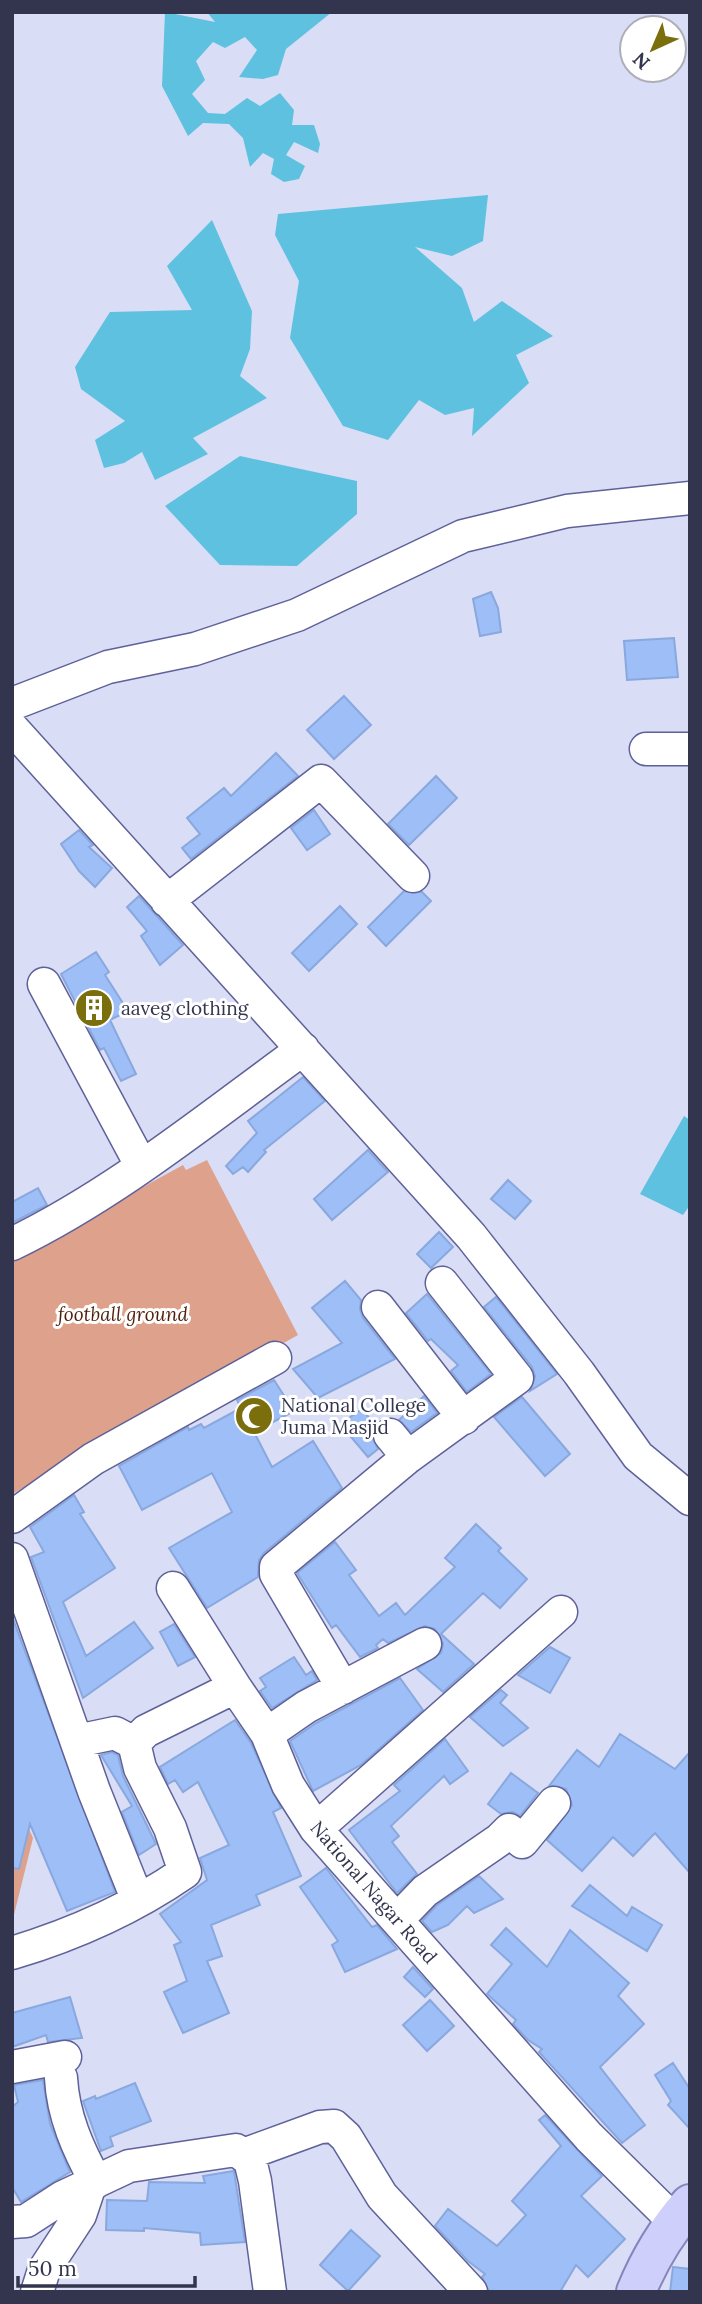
<svg xmlns="http://www.w3.org/2000/svg" width="702" height="2304" font-family="Lora,serif">
<style>
.green{fill:#dea28c}
.water{fill:#5ec1e0}
.building{fill:#9dbef6;stroke:#88a8de;stroke-width:2}
.lines{fill:none;stroke-linecap:round;stroke-linejoin:round}
.minor-casing{stroke:#5f6199;stroke-width:35}
.major-casing{stroke:#8286bc;stroke-width:42}
.minor{stroke:#fff;stroke-width:32}
.major{stroke:#ced0fb;stroke-width:38}
.labels{text-anchor:middle;dominant-baseline:central;stroke-width:6;stroke-linejoin:round;paint-order:stroke}
.poi-label{font-size:19px;fill:#33354e;stroke:#fff;text-anchor:start}
.park-label{font-size:19px;font-style:italic;fill:#501f0b;stroke:#fff}
.street-label{font-size:19px;fill:#33354e;stroke:#fff}
</style>
<rect width="100%" height="100%" fill="#daddf6"/>
<path class="green" d="M207,1160L298,1335L12,1494V1259L183,1165L186,1170Z
M12,1773L22,1813L33,1838L12,1923Z"/>
<path class="water" d="M165,12L215,22L207,12H332L286,49L278,75L263,79L239,77L257,50L245,37L225,48L213,42L196,61L205,80L192,94L208,113L225,114L247,98L260,106L280,93L294,110L292,125H314L320,144L318,153L294,142L286,155L305,166L299,179L284,182L271,174L274,159L263,153L250,167L243,138L229,124L203,123L188,136L162,86Z
M488,195L483,241L452,256L415,247L462,288L474,322L502,301L553,336L516,355L529,383L472,436L474,408L445,415L419,400L388,440L343,426L290,338L299,281L275,235L278,214Z
M212,220L252,311L250,349L240,376L267,398L193,438L208,454L155,480L142,452L124,463L104,468L95,440L125,421L81,389L75,367L110,312L192,310L167,266Z
M240,456L357,481V514L297,566L220,565L165,506Z
M684,1116L690,1120V1205L683,1215L640,1194Z"/>
<path class="building" d="M491,592L498,608L501,632L480,636L473,599Z
M674,638L678,677L627,680L624,641Z
M344,696L371,725L334,759L307,730Z
M276,753L298,776L191,859L182,848L200,834L187,818L224,788L231,796Z
M436,776L457,798L409,845L388,824Z
M314,810L330,834L307,850L291,828Z
M79,830L93,845L89,847L112,868L95,887L79,871L61,844Z
M404,891L422,892L431,901L386,946L368,927Z
M139,896L183,945L160,965L141,936L147,931L127,907Z
M340,906L357,924L309,971L292,953Z
M96,952L109,972L105,975L128,1011L110,1020L136,1074L121,1081L104,1048L100,1050L61,974Z
M303,1077L325,1101L264,1150L266,1152L248,1172L243,1167L233,1174L226,1166L257,1133L248,1121Z
M368,1150L388,1172L332,1220L314,1199Z
M508,1180L531,1201L515,1219L491,1199Z
M38,1188L47,1205L12,1223V1202Z
M439,1232L453,1247L431,1268L417,1254Z
M345,1281L361,1300L360,1309L363,1318L395,1359L318,1398L293,1369L342,1343L312,1308Z
M427,1294L491,1374L467,1392L451,1371L458,1365L431,1339L428,1341L406,1313Z
M496,1297L557,1374L530,1391L535,1376L532,1367L484,1307Z
M274,1380L294,1411L254,1432L272,1467L313,1441L342,1488L264,1553L259,1560L258,1577L207,1608L169,1548L232,1512L212,1473L142,1510L119,1466L188,1427L189,1430L201,1424L204,1428L241,1408L237,1400Z
M424,1396L437,1413L411,1432L399,1420Z
M522,1397L570,1454L545,1476L494,1417Z
M362,1409L375,1425L372,1437L378,1449L368,1457L340,1424Z
M74,1495L84,1512L80,1514L115,1568L63,1602L86,1656L134,1622L153,1648L83,1698L31,1557L44,1552L30,1527Z
M476,1524L501,1548L498,1551L527,1579L500,1608L483,1593L441,1634L474,1664L443,1692L417,1669L441,1653L443,1644L435,1629L425,1626L388,1643L383,1639L376,1645L378,1648L360,1657L336,1625L332,1628L297,1573L335,1542L356,1570L349,1575L379,1616L396,1603L405,1615L455,1567L445,1558Z
M13,1619L115,1892L67,1911L30,1824L19,1869L12,1868Z
M174,1624L195,1657L178,1666L160,1632Z
M550,1647L570,1658L550,1693L518,1675Z
M294,1657L306,1675L312,1671L317,1680L272,1708L260,1691L266,1687L260,1678Z
M400,1678L423,1710L361,1765L313,1791L290,1741L316,1723Z
M501,1690L507,1695L500,1703L528,1728L503,1746L470,1717Z
M235,1720L251,1743L281,1808L273,1812L301,1876L256,1895L260,1905L211,1925L222,1956L207,1961L229,2013L183,2033L164,1992L187,1981L174,1945L181,1942L160,1914L207,1880L200,1858L229,1845L198,1782L183,1792L175,1780L168,1784L160,1767Z
M620,1734L675,1769L690,1752V1873L655,1833L633,1856L613,1837L582,1871L547,1840L572,1805L566,1789L549,1786L577,1750L599,1767Z
M445,1739L468,1771L450,1784L444,1776L391,1826L399,1836L392,1842L417,1874L397,1893L349,1830L400,1791L394,1785Z
M112,1752L118,1755L123,1776L156,1844L139,1855L122,1812L132,1806L101,1755Z
M511,1773L538,1793L520,1816L513,1812L501,1814L488,1804Z
M326,1868L372,1927L377,1925L397,1949L345,1972L332,1945L338,1941L300,1887Z
M479,1876L503,1899L474,1913L467,1906L448,1925L432,1932L422,1921L437,1905Z
M590,1885L627,1916L632,1907L662,1925L647,1951L572,1906Z
M506,1928L547,1967L570,1930L629,1983L618,1996L644,2024L600,2067L645,2125L622,2143L539,2052L542,2049L528,2040L513,2024L516,2020L487,1994L512,1964L491,1945Z
M413,1967L433,1989L425,1997L404,1977Z
M70,1997L82,2038L48,2042L46,2035L12,2047V2013Z
M430,2000L454,2026L427,2051L403,2025Z
M673,2063L688,2086L690,2084V2129L668,2105L671,2101L655,2075Z
M43,2080L50,2124L70,2172L21,2202L12,2187V2107L18,2102L14,2085Z
M135,2083L151,2121L110,2137L113,2146L101,2151L83,2101L95,2096L96,2099Z
M545,2115L602,2176L581,2196L625,2239L588,2277L576,2265L560,2292H489L482,2277L485,2274L468,2261L435,2226L448,2209L497,2246L526,2215L512,2201L561,2146L539,2120Z
M234,2171L245,2242L201,2245L200,2233L144,2228V2231L106,2230L107,2200L147,2201L149,2182L205,2183L203,2176Z
M351,2230L380,2256L348,2291L320,2265Z
M673,2267L690,2269V2292H670Z"/>
<g class="lines">
<defs>
<path id="minor" d="M12,704L108,667L195,649L297,615L463,536L567,511L690,498
M12,728L471,1236L579,1373L638,1456L690,1499
M646,749H690
M167,901L321,781L413,876
M44,984L141,1165
M12,1244C117,1193 209,1117 303,1049
M378,1307L464,1418
M390,1435L408,1457
M12,1517L93,1459L275,1358
M12,1559L94,1791L138,1901
M173,1588L235,1687
M343,1688L276,1574V1567L408,1457L517,1378L442,1283
M267,1734L306,1707L425,1644
M77,1741L115,1733L134,1743
M316,1829L561,1612
M398,1919L425,1891L499,1840L509,1830L522,1842L554,1803
M12,1953C72,1935 133,1908 185,1872L170,1828L140,1768L134,1743L146,1731L235,1687L267,1734L288,1785L316,1829L589,2137L674,2221
M12,2067L65,2057
M61,2078C63,2116 78,2149 96,2182
M246,2154L320,2127L334,2126L346,2137L382,2196L471,2292
M12,2222L26,2221L63,2197L129,2166L236,2150L250,2160L255,2181L270,2292
M37,2292L44,2270L80,2215L90,2185"/>
<path id="major" d="M636,2292C649,2260 667,2230 690,2204"/>
</defs>
<use href="#minor" class="minor-casing"/>
<use href="#major" class="major-casing"/>
<use href="#minor" class="minor"/>
<use href="#major" class="major"/>
</g>
<defs>
<symbol id="building-disc" viewBox="-11 -11 22 22"><circle r="9.5" fill="#7b6e0c" stroke="#fff"/><path d="M-4-6H4V6H1V3H-1V6H-4ZM-2.5-4.3h1.7v1.8h-1.7ZM.8-4.3h1.7v1.8H.8ZM-2.5-1h1.7V.8h-1.7ZM.8-1h1.7V.8H.8Z" fill="#fff"/></symbol>
<symbol id="mosque-disc" viewBox="-11 -11 22 22"><circle r="9.5" fill="#7b6e0c" stroke="#fff"/><path d="M3.5-4.9A6 6 0 1 0 3.5 4.9A5 5 0 1 1 3.5-4.9Z" fill="#fff"/></symbol>
</defs>
<g fill-rule="evenodd">
<use href="#building-disc" x="72" y="986" width="44" height="44"/>
<use href="#mosque-disc" x="232" y="1394" width="44" height="44"/>
</g>
<g class="labels">
<g class="poi-label">
<text x="121" y="1008">aaveg clothing</text>
<text x="281" y="1405">National College<tspan x="281" dy="22">Juma Masjid</tspan></text>
</g>
<g class="park-label">
<text x="123" y="1314">football ground</text>
</g>
<g class="street-label">
<text transform="translate(374 1892) rotate(49)">National Nagar Road</text>
</g>
</g>
<rect width="702" height="2304" fill="none" stroke="#33354e" stroke-width="28"/>
<g transform="translate(653 49) rotate(224)"><circle r="33" fill="#ffffff" stroke="#adaeb8" stroke-width="2"/>
<path d="M0-5L12 26L0 18L-12 26Z" fill="#7b6e0c"/>
<text y="-10" font-size="19" font-weight="bold" text-anchor="middle" fill="#33354e">N</text>
</g>
<path d="M18 2276v10h177v-10" fill="none" stroke="#33354e" stroke-width="3.5"/>
<text x="28" y="2276" font-size="21" fill="#33354e" stroke="#ffffff" stroke-width="5" paint-order="stroke">50 m</text>
</svg>
